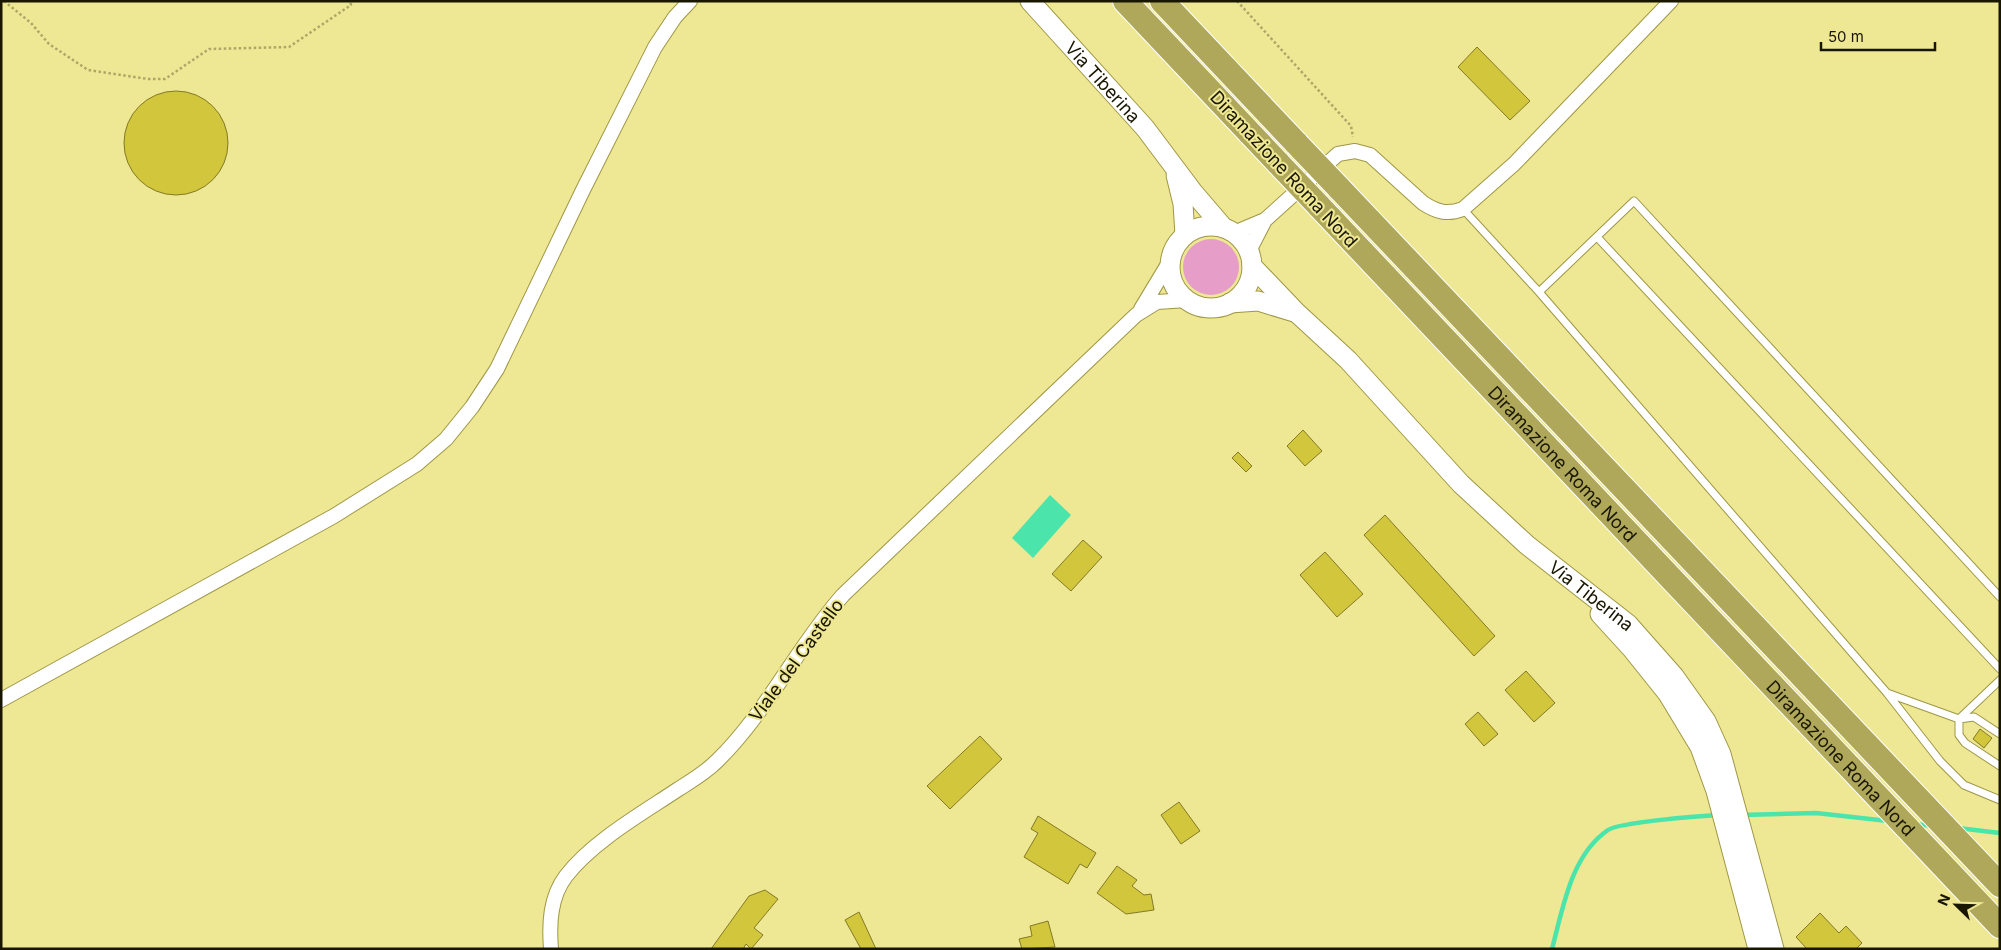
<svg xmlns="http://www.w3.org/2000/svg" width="2001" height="950" font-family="Inter,sans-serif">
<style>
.green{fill:#e69dc7}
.water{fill:#4be4ab}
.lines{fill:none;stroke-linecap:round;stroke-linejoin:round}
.stream{stroke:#4be4ab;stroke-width:4.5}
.building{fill:#d2c63c;stroke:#827a25}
.lane-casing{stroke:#9e9745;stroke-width:9}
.street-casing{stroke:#9e9745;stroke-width:16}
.secondary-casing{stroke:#9e9745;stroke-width:21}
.highway-casing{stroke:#fff;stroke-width:26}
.path{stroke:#ada767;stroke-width:2.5;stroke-dasharray:2.5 2.5;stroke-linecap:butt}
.lane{stroke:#fff;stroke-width:7}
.street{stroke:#fff;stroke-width:14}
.secondary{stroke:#fff;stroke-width:19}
.highway{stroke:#afa85b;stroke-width:24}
.highway-bridge-casing{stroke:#fff;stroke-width:26;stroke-linecap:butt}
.highway-bridge{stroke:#afa85b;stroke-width:24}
.labels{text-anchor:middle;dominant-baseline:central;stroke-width:4;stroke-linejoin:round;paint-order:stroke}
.street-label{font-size:18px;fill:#191600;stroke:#eee794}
</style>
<rect width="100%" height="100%" fill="#eee794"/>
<path class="green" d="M1183 267a28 28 0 1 1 56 0a28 28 0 1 1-56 0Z"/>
<path class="water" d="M1050,495L1071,515L1033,558L1012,538Z"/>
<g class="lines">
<path class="stream" d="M1741,815L1816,813L1888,821
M1916,824L1933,826
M1958,828L2000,833
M1552,949C1563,908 1571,855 1608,830C1620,822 1701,816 1718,815"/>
</g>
<path class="building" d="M1477,47L1530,101L1510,120L1458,67Z
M124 143a52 52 0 1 1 104 0a52 52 0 1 1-104 0Z
M1303,430L1322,451L1305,466L1287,446Z
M1238,452L1252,466L1246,472L1232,458Z
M1385,515L1495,636L1474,656L1364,535Z
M1083,540L1102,557L1071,591L1052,574Z
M1325,552L1363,594L1337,617L1300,575Z
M1526,671L1555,703L1534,722L1505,690Z
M1478,712L1498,734L1484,746L1465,724Z
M1980,729L1992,738L1984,748L1973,739Z
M980,736L1002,759L950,809L927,786Z
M1179,802L1200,831L1181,844L1161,815Z
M1038,816L1096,853L1087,868L1080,864L1068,884L1024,857L1038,833L1031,829Z
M1117,866L1137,880L1132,886L1144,895L1151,894L1154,910L1126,914L1097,893Z
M765,890L778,899L754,928L763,935L751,949L746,944L743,949H711L749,896Z
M859,912L876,949H861L845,920Z
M1820,913L1839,933L1846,926L1862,943L1856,949H1807L1796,937Z
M1048,921L1055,947L1022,949L1019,939L1032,936L1030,926Z"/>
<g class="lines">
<defs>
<path id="lane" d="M1463,209L1539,292L1887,693L1959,719L1974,717L2000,734
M1597,237L2000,669
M1539,292L1634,201L2000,597
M2000,680L1959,719V735L1965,743L2000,766
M1887,693L1940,761L1964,785L2000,800"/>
<path id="street" d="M1234,233L1265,220L1338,154L1355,151L1370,155L1423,203C1437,212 1447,215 1463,209L1514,164L1671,1
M1249,251L1265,220
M1141,309L1170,261
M1,700L334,516L417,464L446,439L472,407L497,369L583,190L655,47L675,17L690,1
M551,949C549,924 550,897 566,876C592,842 641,814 677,790C691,781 705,773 717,761C767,712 797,647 843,595L1136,315L1157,302L1187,300"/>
<g id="secondary">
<path id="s1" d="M1030,1L1145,128L1193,192L1223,227"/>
<path d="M1176,175L1183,204L1185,235"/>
<circle cx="1211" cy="267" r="41"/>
<path id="s2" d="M1252,266L1297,313L1348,360L1461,484L1527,545L1628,624L1674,676L1706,721L1721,754L1774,949"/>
<path d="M1230,303L1258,301L1294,312"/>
<path d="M1600,614L1632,649L1668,694L1700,747L1716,791L1758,949"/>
</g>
<g id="highway">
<path d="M1125,1L1279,164"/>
<path d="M1162,1L1297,144"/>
<path d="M1338,187L2000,885"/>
<path id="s3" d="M1318,205L2000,926"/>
</g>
</defs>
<use href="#lane" class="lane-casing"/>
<use href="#street" class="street-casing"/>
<use href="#secondary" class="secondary-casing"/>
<use href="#highway" class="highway-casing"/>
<path class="path" d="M4,1L31,23L49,44L88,70L148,79H165L209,49L289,47L351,5L350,1
M1237,1L1351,126L1353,137"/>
<use href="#lane" class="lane"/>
<use href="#street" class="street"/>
<use href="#secondary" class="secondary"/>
<use href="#highway" class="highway"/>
<defs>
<path id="highway-bridge" d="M1297,144L1338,187
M1279,164L1318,205"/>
</defs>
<use href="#highway-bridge" class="highway-bridge-casing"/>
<use href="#highway-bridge" class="highway-bridge"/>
</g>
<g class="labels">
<g class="street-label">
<text stroke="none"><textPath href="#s1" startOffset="109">Via Tiberina</textPath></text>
<text transform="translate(1284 169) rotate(47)">Diramazione Roma Nord</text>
<text stroke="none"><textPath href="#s3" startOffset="356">Diramazione Roma Nord</textPath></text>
<text stroke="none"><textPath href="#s2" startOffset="474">Via Tiberina</textPath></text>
<text transform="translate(796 660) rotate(-54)">Viale del Castello</text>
<text stroke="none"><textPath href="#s3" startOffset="761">Diramazione Roma Nord</textPath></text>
</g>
</g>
<rect width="2001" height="950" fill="none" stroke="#191600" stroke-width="5"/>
<g transform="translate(1956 905) rotate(293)" stroke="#eee794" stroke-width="4" paint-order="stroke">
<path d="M0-4L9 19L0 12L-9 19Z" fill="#191600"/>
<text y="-8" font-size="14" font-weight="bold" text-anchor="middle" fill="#191600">N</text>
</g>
<path d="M1821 42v8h114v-8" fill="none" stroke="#191600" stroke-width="2.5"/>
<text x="1828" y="42" font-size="15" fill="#191600" stroke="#eee794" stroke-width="4" paint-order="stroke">50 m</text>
</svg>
